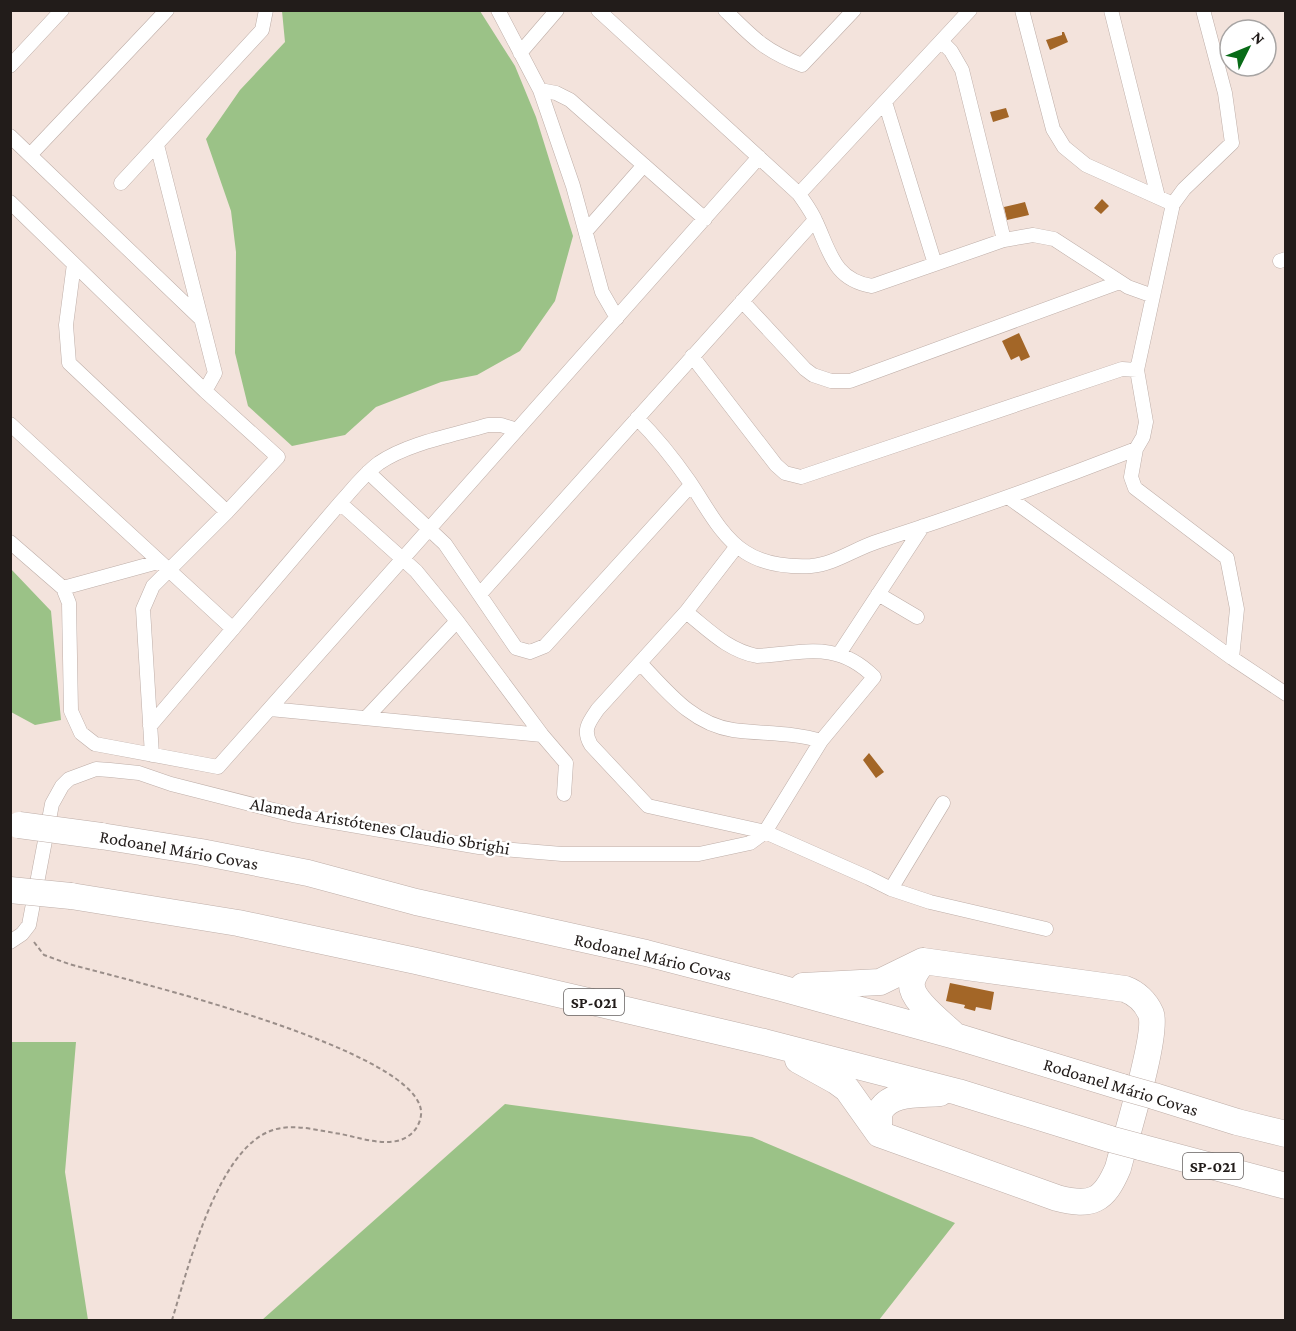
<svg xmlns="http://www.w3.org/2000/svg" width="1296" height="1331" font-family="'Crimson Pro',serif">
<style>
.green{fill:#9bc287}
.building{fill:#a36627}
.lines{fill:none;stroke-linecap:round;stroke-linejoin:round}
.street-casing{stroke:#beaea8;stroke-width:15}
.highway-casing{stroke:#beaea8;stroke-width:27}
.path{stroke:#9a8e89;stroke-width:2;stroke-dasharray:4.5 3;stroke-linecap:butt}
.street{stroke:#fff;stroke-width:14}
.highway{stroke:#fff;stroke-width:26}
.highway-bridge-casing{stroke:#beaea8;stroke-width:27;stroke-linecap:butt}
.highway-bridge{stroke:#fff;stroke-width:26}
.labels{text-anchor:middle;dominant-baseline:central;stroke-width:5;stroke-linejoin:round;paint-order:stroke}
.shield{fill:#fff;stroke:#64605f;stroke-width:1.5}
.shield-label{font-size:16px;font-weight:bold;fill:#221c1a}
.street-label{font-size:18px;fill:#221c1a;stroke:#fff}
</style>
<rect width="100%" height="100%" fill="#f3e3dc"/>
<path class="green" d="M282,11H480L515,66L536,117L573,236L555,301L520,351L477,375L441,382L376,407L345,435L292,446L248,406L235,353L236,252L231,211L206,139L240,90L285,42Z
M10,568L51,611L61,720L35,725L11,712Z
M11,1042H76L65,1172L88,1320H11Z
M505,1104L752,1137L955,1223L879,1320H262Z"/>
<path class="building" d="M1062,32H1064L1068,42L1050,50L1046,40L1062,35Z
M1006,108L1009,117L993,122L990,112Z
M1102,199L1109,206L1101,214L1094,208Z
M1025,202L1029,215L1007,220L1004,207Z
M1019,333L1030,357L1021,361L1019,356L1011,360L1002,341Z
M869,753L884,772L876,778L863,760Z
M950,983L994,992L991,1010L976,1007L975,1011L964,1008L965,1005L946,1001Z"/>
<g class="lines">
<defs>
<path id="street" d="M498,10L540,90L573,186L602,292L617,318
M598,10L799,194C805,203 812,212 816,222C830,252 834,280 872,286L1004,240L1033,235L1054,239L1128,287L1153,296
M725,10C753,38 765,51 802,65L854,10
M1022,10L1053,129L1064,147L1086,165L1173,204
M1111,10L1158,197
M1203,10L1225,93L1232,143L1184,189L1173,204L1137,370L1146,422L1143,437L1136,449L1131,477L1135,488L1227,558L1237,609L1232,658
M942,42L951,51L962,70L1004,240
M520,53L557,10
M10,66L62,10
M540,90L556,93L570,100L705,219
M885,102L935,264
M10,136L201,319
M157,145L215,373L205,391
M30,155L167,10
M121,183L262,30L266,10
M799,194L970,10
M10,202L205,391L278,457L227,512L153,586L143,609L152,755
M586,231L644,165
M1280,261L1286,259
M74,264L66,325L69,363L227,512
M742,301L805,369L813,375L831,381H850L1120,282
M692,356L776,465L785,473L801,477L1122,369L1137,370
M637,418C656,437 673,458 689,481C705,504 720,536 745,552C763,564 789,567 811,566C835,564 856,548 879,541C965,513 1051,482 1136,449
M10,424L233,629
M368,472L445,544L516,648L530,652L545,646L691,485
M1008,497L1232,658L1286,694
M340,503L416,571L457,621L542,735L566,763L564,794
M10,542L63,588L69,603L71,711L81,733L95,744L218,767L759,157
M737,546L686,612L598,709C589,722 582,730 591,745L648,806L765,832L869,878L891,889L930,902L1046,929
M63,588L158,562
M480,594L815,220
M878,594L917,617
M839,654L923,526
M640,663C667,691 692,724 733,730C762,734 792,732 821,741
M270,709L542,735
M366,718L457,621
M150,726L340,503C352,490 364,474 379,463C408,443 454,435 488,425H501L517,430
M891,889L943,803
M10,942L22,934L29,925L52,804L62,786L69,779L96,769L110,770L139,773L171,784L293,815L479,847L562,854H699L750,843L765,832L821,741L874,677C837,640 804,653 757,656C727,650 709,630 686,612"/>
<path id="highway" d="M101,836L201,852L308,873L416,902L646,953L781,988L955,1036L1122,1087
M71,896L238,923L416,961L764,1042L958,1092L1110,1139
M923,961C919,968 913,974 912,982C909,999 942,1023 953,1034
M798,1060L836,1081L847,1089L879,1134L1057,1198C1092,1207 1104,1201 1118,1168C1125,1140 1158,1035 1151,1014C1146,1002 1136,993 1125,989L923,961L880,982L803,986
M1154,1096L1237,1122L1286,1134
M879,1134V1113C889,1091 920,1095 940,1093
M1140,1147L1286,1186"/>
</defs>
<use href="#street" class="street-casing"/>
<use href="#highway" class="highway-casing"/>
<path class="path" d="M34,942L44,955L69,964C123,979 428,1051 421,1115C420,1124 415,1132 407,1137C389,1148 360,1138 341,1134C320,1131 294,1123 273,1130C217,1148 188,1269 172,1320"/>
<use href="#street" class="street"/>
<use href="#highway" class="highway"/>
<defs>
<path id="highway-bridge" d="M19,825L101,836
M10,890L71,896
M1122,1087L1154,1096
M1110,1139L1140,1147"/>
</defs>
<use href="#highway-bridge" class="highway-bridge-casing"/>
<use href="#highway-bridge" class="highway-bridge"/>
</g>
<g class="labels">
<g class="shield">
<rect x="564" y="989" width="60" height="26" rx="4.5"/>
<rect x="1183" y="1153" width="60" height="26" rx="4.5"/>
</g>
<g class="shield-label">
<text x="594" y="1002">SP-021</text>
<text x="1213" y="1166">SP-021</text>
</g>
<g class="street-label">
<text transform="translate(380 826) rotate(10)">Alameda Aristótenes Claudio Sbrighi</text>
<text transform="translate(179 850) rotate(10)">Rodoanel Mário Covas</text>
<text transform="translate(653 957) rotate(13)">Rodoanel Mário Covas</text>
<text transform="translate(1121 1087) rotate(17)">Rodoanel Mário Covas</text>
</g>
</g>
<rect width="1296" height="1331" fill="none" stroke="#221c1a" stroke-width="24"/>
<g transform="translate(1248 48) rotate(47)"><circle r="28" fill="#ffffff" stroke="#a7a4a3" stroke-width="1.5"/>
<path d="M0-4.5L10 22L0 15L-10 22Z" fill="#086b17"/>
<text y="-9" font-size="16" font-weight="bold" text-anchor="middle" fill="#221c1a">N</text>
</g>
</svg>
